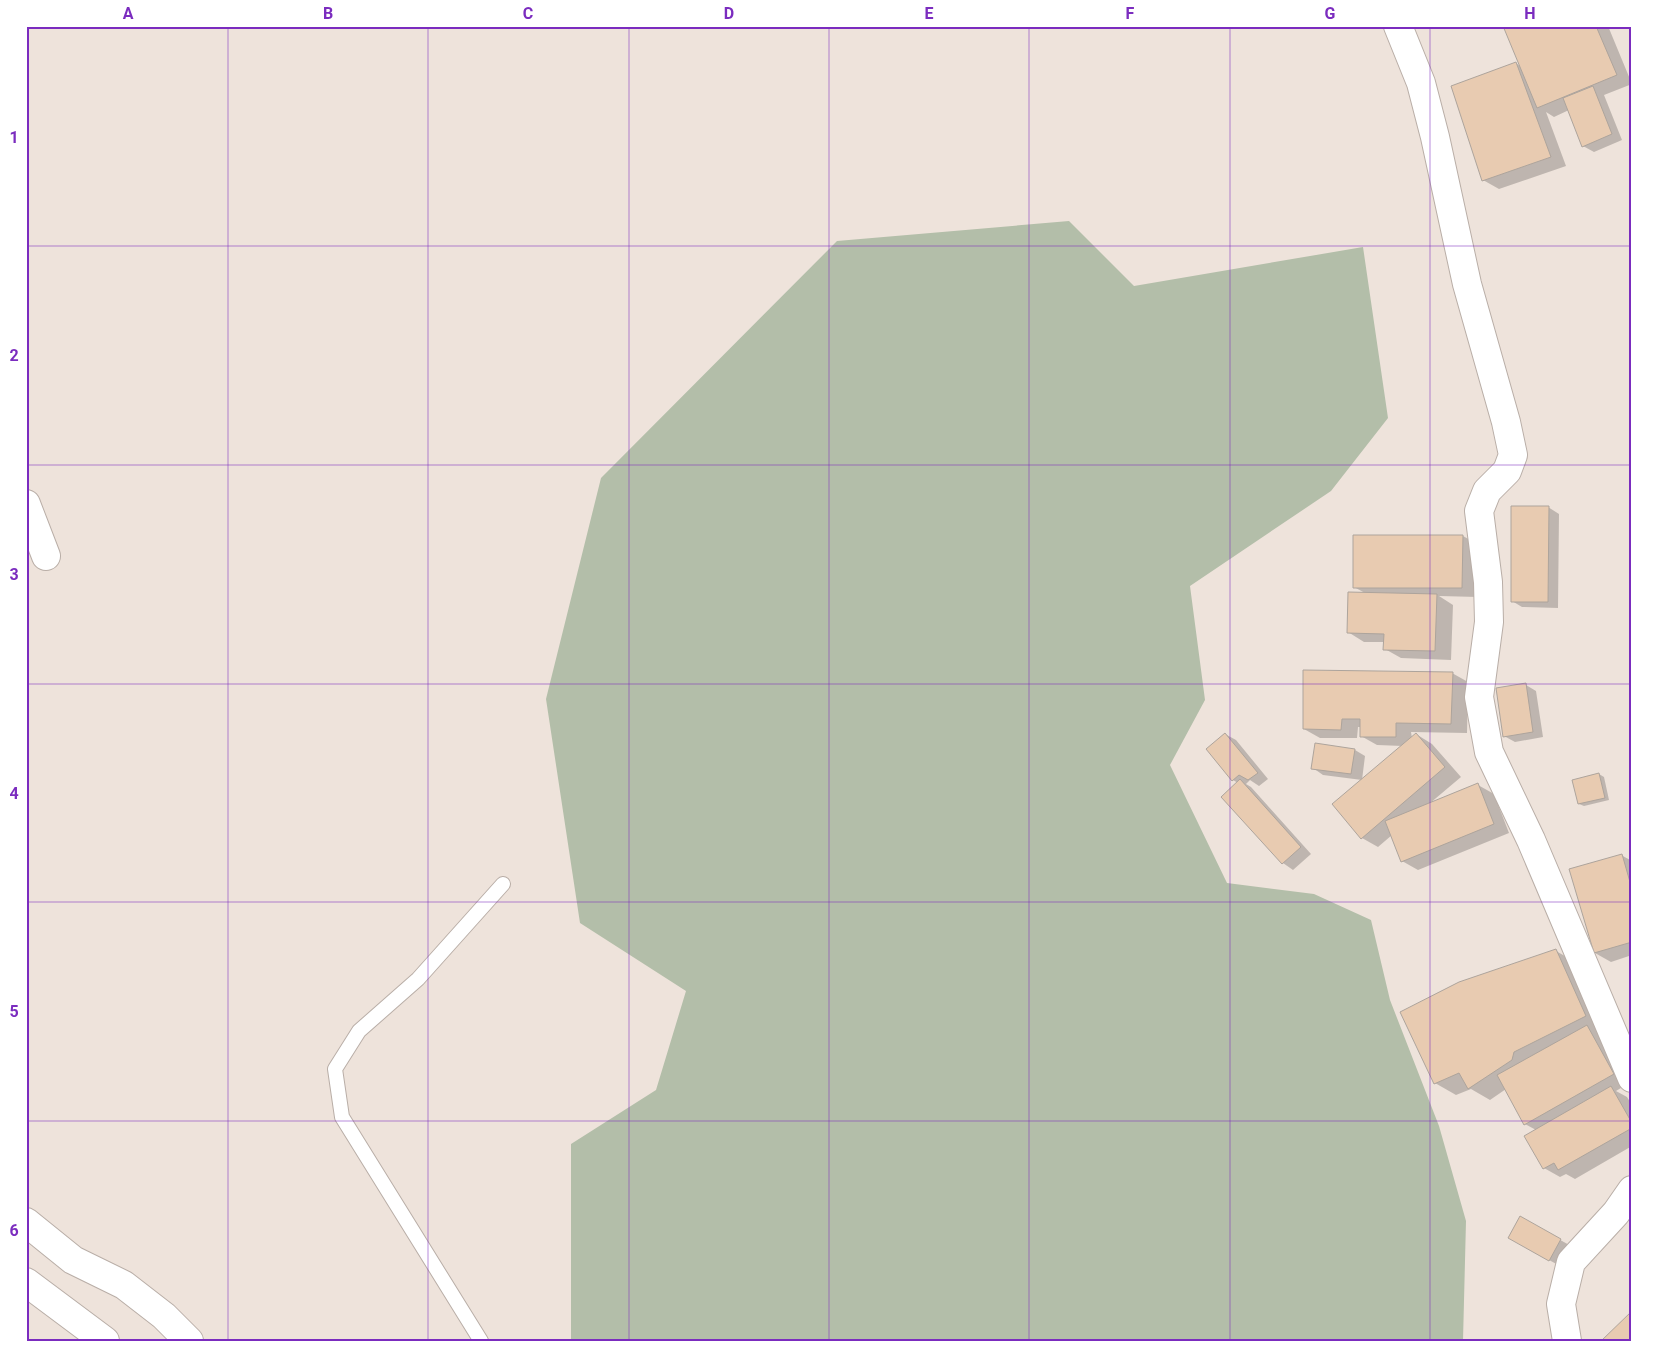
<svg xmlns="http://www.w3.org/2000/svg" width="1658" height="1367" font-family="Roboto,sans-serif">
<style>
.green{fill:#b3bea9}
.shadow{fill:#0003}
.building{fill:#e8cbb1;stroke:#ada49c}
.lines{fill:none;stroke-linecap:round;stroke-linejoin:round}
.lane-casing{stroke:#b9aea7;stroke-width:16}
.street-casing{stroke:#b9aea7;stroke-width:30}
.highway-casing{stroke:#b9aea7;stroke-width:30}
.lane{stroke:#fff;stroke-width:14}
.street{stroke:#fff;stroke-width:28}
.highway{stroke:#fff;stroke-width:28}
.grid{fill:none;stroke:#7b2cbf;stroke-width:1;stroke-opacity:0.55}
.neatline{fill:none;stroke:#7b2cbf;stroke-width:2}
.grid-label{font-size:16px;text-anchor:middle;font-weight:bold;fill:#7b2cbf}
</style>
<rect width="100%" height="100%" fill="#eee3db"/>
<path class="green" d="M1069,221L1134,286L1363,247L1388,418L1331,491L1190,586L1205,700L1170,765L1227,883L1314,894L1371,920L1390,1000L1439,1126L1466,1221L1463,1341H571V1144L656,1090L686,991L580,923L546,699L601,478L837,241Z"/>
<path class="shadow" d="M1504,26H1608L1632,84L1604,95L1622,140L1594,152L1583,146L1569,110L1554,117L1546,112L1566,166L1499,189L1483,180L1516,63L1521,67Z
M1548,507L1559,514L1558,608L1522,607L1512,601Z
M1463,536L1479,545L1478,597L1439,596L1453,605L1451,660L1401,658L1385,649V642H1364L1348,632L1365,593L1354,587Z
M1452,673L1468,682L1467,733L1411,732L1412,738L1416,734L1432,744L1461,777L1429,804L1478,785L1494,794L1509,833L1418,870L1402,861L1392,835L1378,847L1362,838L1403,746L1377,745L1361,736V727H1358L1357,738H1320L1304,729Z
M1526,685L1536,691L1543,737L1515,742L1504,736Z
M1225,734L1236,740L1268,779L1259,786L1250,780L1246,784L1251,787L1311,854L1293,870L1283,863L1223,797L1238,783L1233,780Z
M1355,750L1365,756L1362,780L1323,775L1313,768Z
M1599,774L1604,777L1609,800L1584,806L1579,804Z
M1621,855L1632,861V955L1611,962L1595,953Z
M1556,951L1577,963L1607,1028L1598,1032L1603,1035L1629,1083L1616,1091L1627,1097L1632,1105V1146L1575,1179L1566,1174L1560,1177L1544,1168L1536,1130L1525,1124L1506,1089L1490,1100L1471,1089L1456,1095L1435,1083Z
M1521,1218L1571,1246L1560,1266L1509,1238Z"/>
<path class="building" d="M1503,26H1596L1617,75L1537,108Z
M1516,62L1551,157L1482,181L1451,86Z
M1593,86L1612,134L1582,147L1563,98Z
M1511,506H1549L1548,602H1511Z
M1353,535H1463L1462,588H1353Z
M1348,592L1437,594L1435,651L1383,650L1384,634L1347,633Z
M1303,670L1453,672L1451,724L1396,723V737H1360V719H1342L1341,730L1303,729Z
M1526,683L1533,732L1503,737L1496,688Z
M1225,733L1258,773L1248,780L1239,775L1232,781L1206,749Z
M1416,733L1445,767L1361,839L1332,804Z
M1315,743L1355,749L1351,774L1311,769Z
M1599,773L1605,798L1578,804L1572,780Z
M1240,779L1301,847L1282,864L1221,797Z
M1478,783L1494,824L1401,862L1385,821Z
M1622,854L1632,889V942L1594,953L1569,869Z
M1556,949L1586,1016L1514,1052L1512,1060L1468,1089L1459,1073L1434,1084L1400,1012L1459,982Z
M1587,1025L1614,1074L1524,1125L1497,1075Z
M1611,1086L1632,1123V1128L1558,1170L1554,1163L1543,1169L1524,1136Z
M1520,1216L1561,1239L1549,1261L1508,1238Z
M1632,1311V1341H1601Z"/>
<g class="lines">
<defs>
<path id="lane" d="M481,1341L342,1117L335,1069L359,1031L418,979L503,884"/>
<path id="street" d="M1398,26L1421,83L1435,137L1467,284L1506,422L1513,455L1507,471L1487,491L1479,511L1488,582L1489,622L1479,697L1489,752L1531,840L1632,1078
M26,504L46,556
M26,1222L73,1260L124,1285L164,1316L189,1341
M1567,1341L1561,1304L1571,1262L1616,1213L1632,1190"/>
<path id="highway" d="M26,1282L105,1341"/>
</defs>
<use href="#lane" class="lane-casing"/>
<use href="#street" class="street-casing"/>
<use href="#highway" class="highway-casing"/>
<use href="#lane" class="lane"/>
<use href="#street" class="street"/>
<use href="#highway" class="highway"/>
</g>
<path class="grid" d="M228,26V1341M428,26V1341M629,26V1341M829,26V1341M1029,26V1341M1230,26V1341M1430,26V1341M26,246H1632M26,465H1632M26,684H1632M26,902H1632M26,1121H1632"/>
<rect width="1658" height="1367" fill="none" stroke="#ffffff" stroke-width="55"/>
<rect x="28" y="28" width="1602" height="1312" class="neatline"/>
<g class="grid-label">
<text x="128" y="19">A</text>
<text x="328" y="19">B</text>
<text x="528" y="19">C</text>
<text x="729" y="19">D</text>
<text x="929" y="19">E</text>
<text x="1130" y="19">F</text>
<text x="1330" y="19">G</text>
<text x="1530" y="19">H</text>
<text x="14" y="143">1</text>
<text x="14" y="361">2</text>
<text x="14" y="580">3</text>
<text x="14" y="799">4</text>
<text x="14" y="1017">5</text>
<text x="14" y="1236">6</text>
</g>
</svg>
